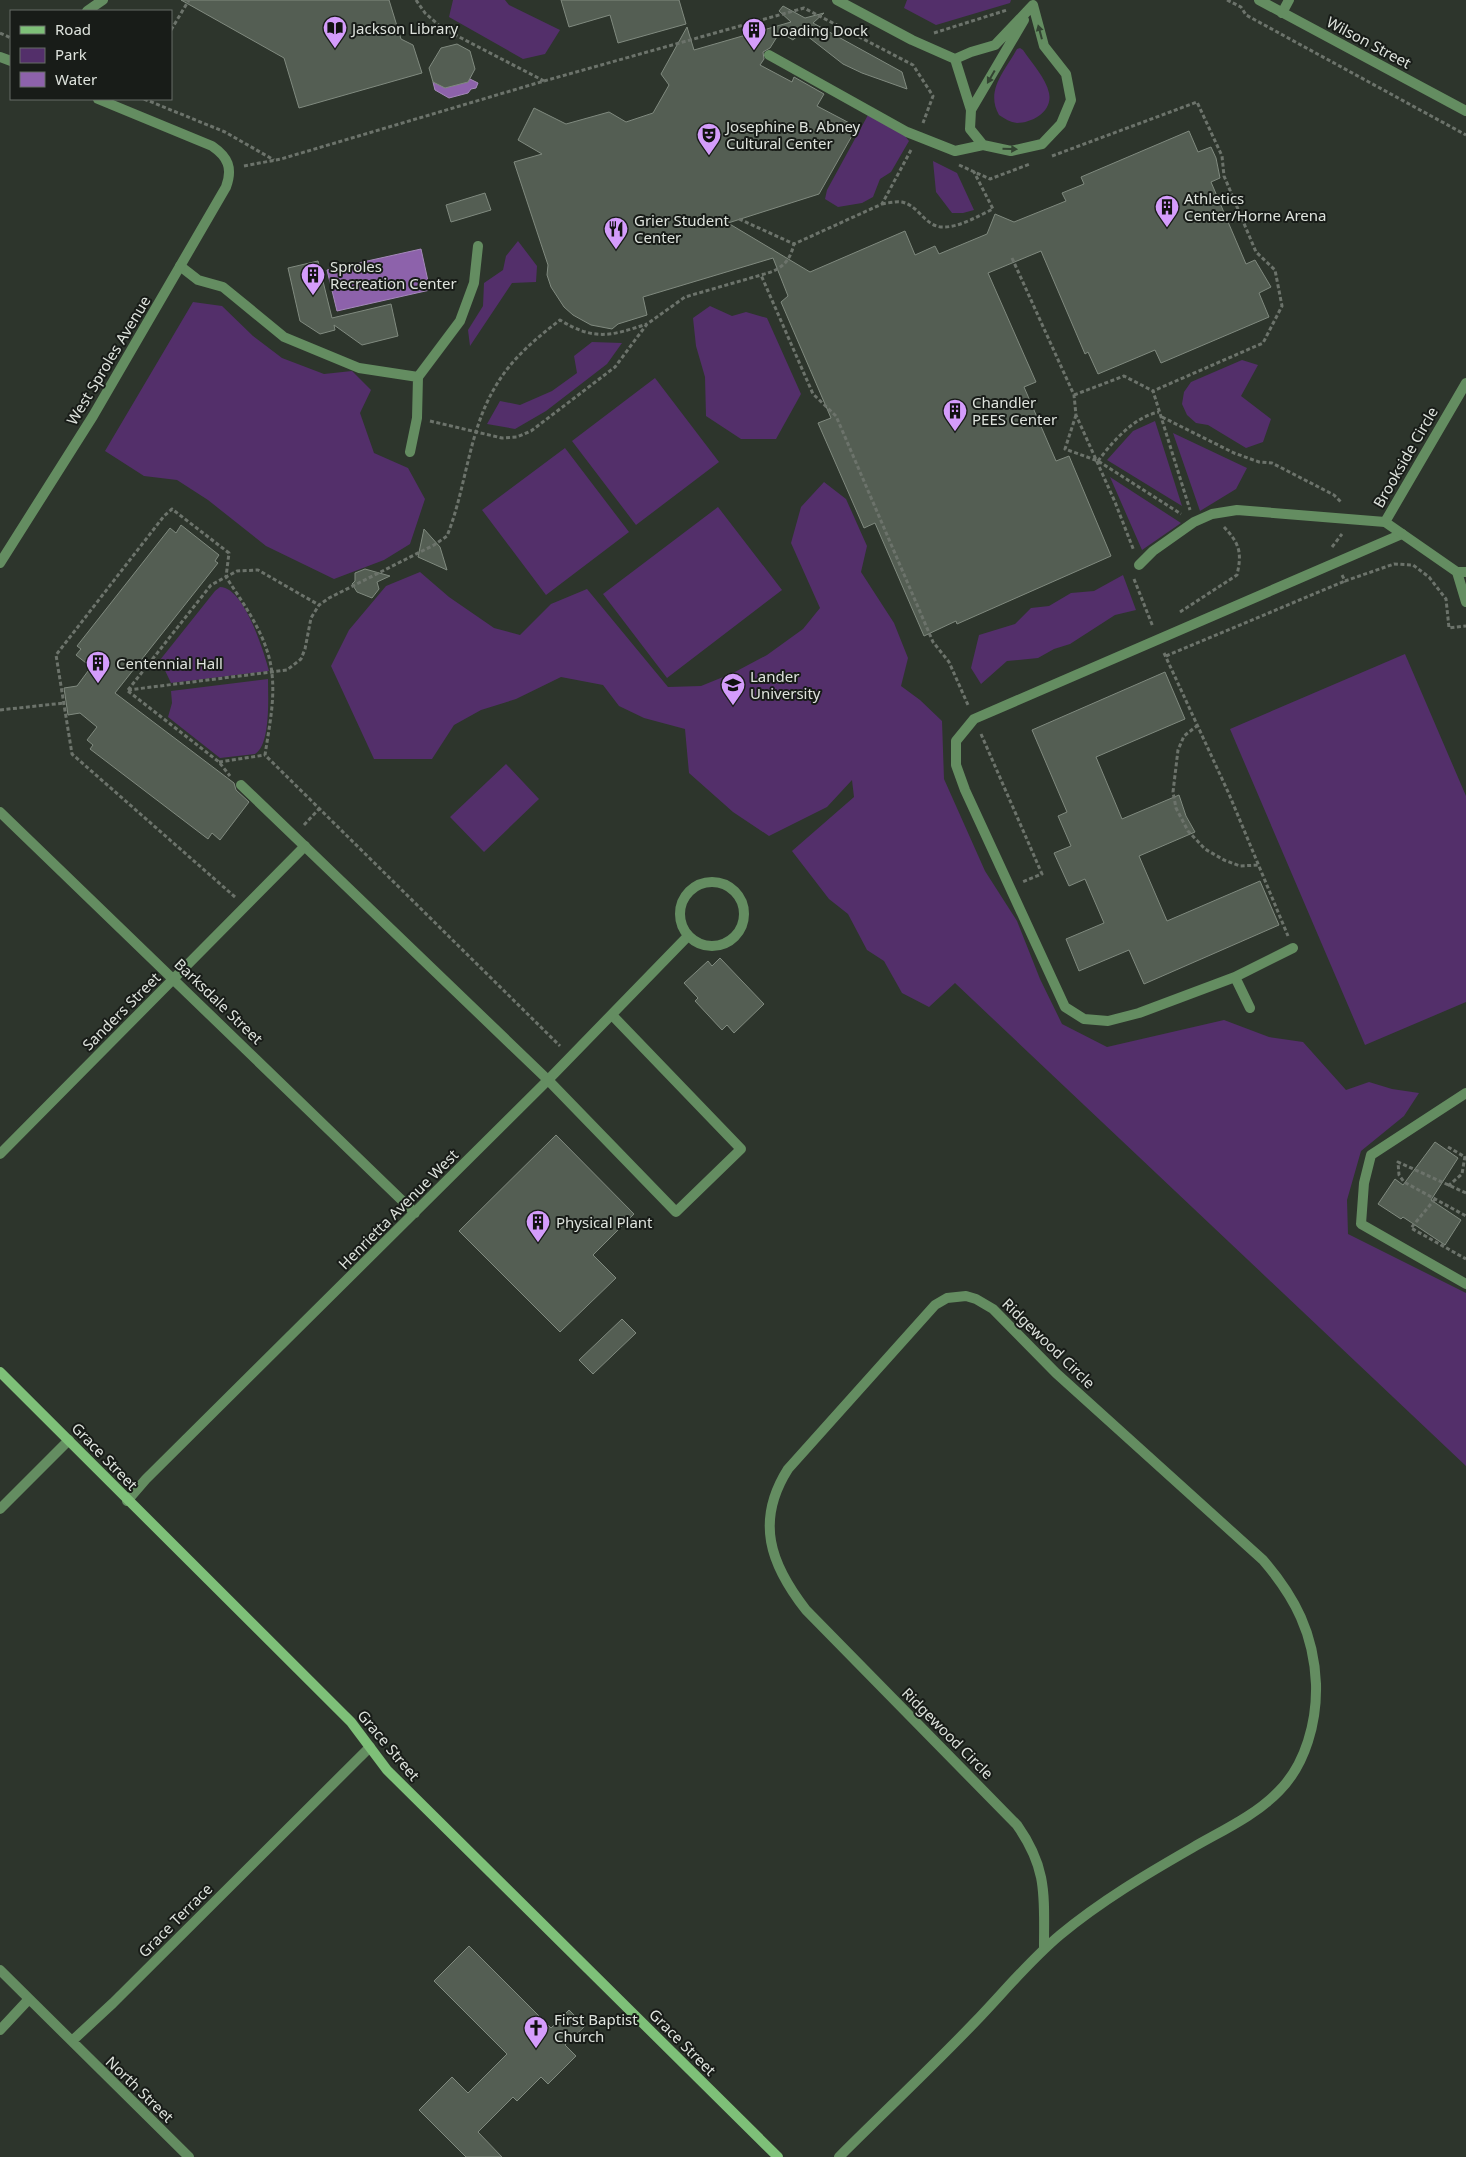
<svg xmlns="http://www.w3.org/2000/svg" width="1466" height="2157" font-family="'Noto Sans',sans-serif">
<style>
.green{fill:#532f6a}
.water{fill:#8d62ab;stroke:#a589ba}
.building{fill:#545e53;stroke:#808a7f}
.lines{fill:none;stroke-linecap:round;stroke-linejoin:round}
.path{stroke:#6c736b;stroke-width:3;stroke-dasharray:4 2.5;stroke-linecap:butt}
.service{stroke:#648d61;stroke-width:10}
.minor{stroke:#648d61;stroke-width:10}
.secondary{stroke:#7ec078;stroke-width:10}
.oneway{fill:#334432}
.labels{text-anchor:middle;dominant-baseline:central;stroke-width:4;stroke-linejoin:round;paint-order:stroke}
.poi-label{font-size:15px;fill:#dee3dd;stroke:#181c18;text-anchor:start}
.street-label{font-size:15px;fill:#dee3dd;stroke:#181c18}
</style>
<rect width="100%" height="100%" fill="#2d352c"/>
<path class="green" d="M453,0H505L509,5L560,30L545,54L523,59L449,17Z
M907,0H1011L1010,3L936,25L904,8Z
M1020,48L1023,50C1031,62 1046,78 1049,93C1053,111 1033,123 1017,123C1010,122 1005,119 999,115C985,90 1005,71 1017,49Z
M868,115L904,135L909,141L891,172L880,179L873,197L862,203L838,207L825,199L827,190Z
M933,161L957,173L974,210L963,213H952L936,192Z
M518,241L537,266L536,282L512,283L470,346L468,330L483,306L484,283L503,270L506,256Z
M193,302L222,306L253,336L282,358L324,374L352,371L371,390L360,413L374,453L408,468L425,499L410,544L384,560L334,579L266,546L208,500L177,480L144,476L105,451Z
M710,306L732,316L746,312L767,318L801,394L776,439H741L706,416L705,377L696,346L693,318Z
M592,342L622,343L607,364L546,411L515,429L487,424L500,401L520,405L552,391L577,373L574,356Z
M1242,360L1258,365L1241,396L1271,419L1263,442L1246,448L1208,425L1196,423L1187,415L1182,404L1184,392L1191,382Z
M655,378L719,462L636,525L572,441Z
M1155,421L1182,506L1107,460L1133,431Z
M1173,433L1247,468L1236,489L1200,511Z
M565,448L629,532L546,595L482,510Z
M1110,477L1181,523L1142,550Z
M824,482L846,499L867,546L861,572L894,623L908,658L901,686L920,700L942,721L944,779L985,871L1017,921L1040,979L1062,1024L1107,1047L1224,1020L1269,1037L1303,1042L1346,1090L1369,1082L1392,1089L1419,1093L1404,1116L1361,1151L1347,1200L1348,1234L1466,1293V1466L955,983L929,1007L902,993L884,961L867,950L848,914L829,899L792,851L854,797L852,780L827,807L769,836L733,812L689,773L685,729L644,718L619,706L603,685L561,677L516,699L481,710L454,725L432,759H374L331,666L349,630L386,586L420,572L449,597L494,628L520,635L551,604L587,589L668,687L701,686L733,673L767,655L803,629L820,608L791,543L801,507Z
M718,507L782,590L667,678L603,594Z
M1123,575L1136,610L1115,615L1070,644L1054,649L1038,658L1007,661L981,684L971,668L979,635L1015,624L1031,608L1049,606L1071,593L1094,591Z
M220,587C244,587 264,652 269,671L171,683L160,660L215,591Z
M1405,654L1466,796V1002L1365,1045L1230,729Z
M268,679C268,696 271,745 255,754L220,758L168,717L172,703L171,691Z
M506,764L539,799L484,852L450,817Z"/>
<path class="water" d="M470,79L478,83L476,88L471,89L468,93L449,98L435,90L433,82Z
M421,249L430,290L337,311L327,270Z"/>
<path class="building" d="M181,0H389L401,39L413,45L422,73L299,108L284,58Z
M561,0H679L686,24L618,43L610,15L569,27Z
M783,6L805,18L824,13L813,23L902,72L907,89L862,73L843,64L802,32L793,40L780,32L770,48L763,52L764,59L760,65L792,82L794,77L824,94L817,106L857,127L819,194L728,223L810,272L905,231L915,255L935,246L939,254L987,234L995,214L1014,222L1066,201L1062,193L1084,184L1081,177L1189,131L1198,152L1211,147L1216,158L1220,178L1211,182L1246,264L1255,260L1271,287L1259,293L1269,317L1161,363L1155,350L1098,374L1088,352L1085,354L1041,251L988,273L1036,382L1024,387L1056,461L1069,456L1111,556L957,624L956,621L924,636L875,523L864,528L818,423L831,418L781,302L788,296L773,258L643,297L647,315L618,324L612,329L591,325L573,315L564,307L551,287L547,275L548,265L514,162L542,154L518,140L534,108L566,124L609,112L626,122L653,113L669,85L661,74L687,27L694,50L791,22L779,11Z
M457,44L470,51L475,69L468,82L445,88L433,82L429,68L441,48Z
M485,193L491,210L451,222L446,205Z
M318,261L332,318L391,304L398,336L362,345L334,325L335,330L320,334L300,321L288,268Z
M181,525L219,555L215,561L218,563L115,693L234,783L236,790L249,802L220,840L212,833L208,839L90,749L93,745L87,740L97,727L80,713L68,715L64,688L77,686L91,667L76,655L81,649L77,646L170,528L176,533Z
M424,529L440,547L447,570L418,557Z
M365,569L390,576L377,582L379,589L372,598L357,592L352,584L355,581V573Z
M1165,672L1185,719L1096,757L1122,819L1179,795L1186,816L1195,832L1139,856L1167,921L1260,881L1279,925L1144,984L1129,950L1079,971L1066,939L1104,923L1085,879L1069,886L1054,853L1071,846L1058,816L1067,812L1032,730Z
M720,958L764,1004L734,1033L727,1025L722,1030L695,1001L698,998L684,983L708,961L712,966Z
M556,1135L634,1214L593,1255L616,1278L560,1332L459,1231Z
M1435,1142L1458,1158L1431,1200L1461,1220L1445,1245L1403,1217L1401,1219L1378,1204L1395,1179L1403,1185Z
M622,1319L636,1333L593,1374L579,1360Z
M469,1946L551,2028L569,2010L585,2026L565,2045L576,2056L548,2084L541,2077L517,2101L513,2097L478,2132L502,2157H466L419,2110L452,2077L468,2093L507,2054L434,1981Z"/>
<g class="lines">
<path class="path" d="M416,0L425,13L442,28L544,81
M1227,0L1241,7L1246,15L1466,135
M171,30L189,0
M0,33L11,38
M934,33L1007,10
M144,99L225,132L274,160
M911,150L882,204L794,244C789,264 780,270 761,275L813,394L836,416L933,642L949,662L968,705
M1052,156L1197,102L1222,156L1224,176L1256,252L1275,270L1282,306L1263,343L1153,391L1190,510
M959,165L990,179L1030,164
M244,166L281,159L544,81L804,8L913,65L933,96L923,123
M882,204C888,203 896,201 902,202C919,206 924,225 941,227C959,228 978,216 993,209L974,172
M739,219L794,244
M1012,258L1074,395L1076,415L1115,502L1134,551
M1074,395L1124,376L1153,391
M1076,415L1065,449L1098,461L1181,514
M1162,417L1234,453L1259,462L1272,463L1334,495L1342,503
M430,421L502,438L517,437L531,431L615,367L647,324L685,297L761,275
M1098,461C1113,441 1134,417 1159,412
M1332,547L1342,534
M1342,575L1345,581L1394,564L1413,565L1429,577L1446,599L1449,628L1466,626
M1134,579L1153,627
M1180,612L1237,575C1242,553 1240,544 1224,527
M1164,653L1229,794L1288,936
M1166,656L1345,581
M128,690L287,670L301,659L305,649L311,618L319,605L329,598L434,545L447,536C466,489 468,434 494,389C510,360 534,340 560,320C594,341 611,336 647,324
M128,690L211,585L237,571L258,570L319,605
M128,691L219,762L230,776
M0,710L64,703
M1198,725L1184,736L1178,750L1173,792L1176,808L1188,831L1205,849L1224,860L1240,866L1258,865
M981,734L1042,874L1022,882
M219,762L265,755
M304,825L319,809
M235,897L72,754L56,655L164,516L172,509L229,553L226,577C245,606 269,639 272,674C275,701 269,728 265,755L560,1046
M1448,1147L1465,1157
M1448,1186L1462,1174L1465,1156
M1466,1193L1398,1162L1399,1175L1404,1182L1466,1216
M1435,1199L1411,1228L1466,1259"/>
<path class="service" d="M837,0L912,40L955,59L971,52L995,45L1033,5
M87,11L103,0
M1282,13L1289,0
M769,55L907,132L955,151L983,145
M955,59L971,110L970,129L983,145L1011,151L1042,144L1061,124L1071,100L1066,74L1044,46L1033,5
M971,110L1024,20
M180,266L198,280L223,287L284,337L359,368L418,377L460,321L474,283L478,246
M410,452L417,418L418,377
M1139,565L1153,551L1194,522L1212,514L1237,510L1385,522
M241,785L548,1080L676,1212L741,1149L612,1015
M680 914a32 32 0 1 1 64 0a32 32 0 1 1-64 0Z
M1235,977L1293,948
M1250,1008L1235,977L1139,1013L1108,1021L1084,1019L1065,1007L965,790L956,765V741L974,719L1402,534"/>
<path class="minor" d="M1259,0L1466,111
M0,57L11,61
M1466,383L1385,522L1457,572H1466
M0,563L93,416L226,187C233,168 228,157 212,146L98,99
M1457,572L1466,602
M0,812L415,1213
M1466,1093L1371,1155L1364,1183L1361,1224L1466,1284
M0,1154L305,846
M127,1501L146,1479L548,1080L688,936
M0,1509L69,1440
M0,1970L189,2157
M0,2030L29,1999
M72,2041L113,2003L370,1747
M839,2157C884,2112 931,2068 975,2022C1003,1993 1029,1961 1060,1935C1101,1901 1145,1875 1192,1848C1221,1831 1255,1816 1279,1791C1306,1764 1317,1721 1316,1684C1314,1634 1295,1597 1263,1560L1056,1373L993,1309L976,1299L966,1296L947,1298L935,1305L788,1469C755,1521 770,1564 806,1610L1017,1825C1048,1869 1044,1896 1044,1948"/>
<path class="secondary" d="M0,1372L351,1722L387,1770L778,2157"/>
</g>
<defs><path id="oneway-solid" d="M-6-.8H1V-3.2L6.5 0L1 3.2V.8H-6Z" transform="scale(1.25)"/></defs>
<g class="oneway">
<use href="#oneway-solid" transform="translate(1040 32) rotate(-105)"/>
<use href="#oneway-solid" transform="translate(991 77) rotate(120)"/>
<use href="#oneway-solid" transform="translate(1010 149) rotate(2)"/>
</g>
<defs>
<symbol id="library-pin" viewBox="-11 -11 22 30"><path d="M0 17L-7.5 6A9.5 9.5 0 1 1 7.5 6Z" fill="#d49cfb" stroke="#181c18"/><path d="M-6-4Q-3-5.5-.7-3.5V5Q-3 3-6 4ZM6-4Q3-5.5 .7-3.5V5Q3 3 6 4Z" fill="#111"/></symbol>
<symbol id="building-pin" viewBox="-11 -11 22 30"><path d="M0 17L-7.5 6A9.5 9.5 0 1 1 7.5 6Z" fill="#d49cfb" stroke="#181c18"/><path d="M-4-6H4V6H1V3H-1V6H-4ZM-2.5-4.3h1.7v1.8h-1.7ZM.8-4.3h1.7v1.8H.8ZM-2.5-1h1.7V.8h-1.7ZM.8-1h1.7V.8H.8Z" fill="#111"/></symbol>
<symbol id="theatre-pin" viewBox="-11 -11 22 30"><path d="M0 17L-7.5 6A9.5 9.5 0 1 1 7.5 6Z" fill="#d49cfb" stroke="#181c18"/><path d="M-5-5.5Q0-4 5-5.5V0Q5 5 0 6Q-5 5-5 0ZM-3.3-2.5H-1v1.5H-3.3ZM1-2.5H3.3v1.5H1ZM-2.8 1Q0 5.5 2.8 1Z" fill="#111"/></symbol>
<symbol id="restaurant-pin" viewBox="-11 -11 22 30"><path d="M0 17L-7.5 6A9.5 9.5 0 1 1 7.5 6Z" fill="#d49cfb" stroke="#181c18"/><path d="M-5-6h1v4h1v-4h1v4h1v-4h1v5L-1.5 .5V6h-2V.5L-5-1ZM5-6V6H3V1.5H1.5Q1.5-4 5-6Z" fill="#111"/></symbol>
<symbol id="university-pin" viewBox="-11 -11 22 30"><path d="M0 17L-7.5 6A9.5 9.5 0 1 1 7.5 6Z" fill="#d49cfb" stroke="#181c18"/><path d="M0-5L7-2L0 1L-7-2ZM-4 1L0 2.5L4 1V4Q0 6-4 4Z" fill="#111"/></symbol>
<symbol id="church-pin" viewBox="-11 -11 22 30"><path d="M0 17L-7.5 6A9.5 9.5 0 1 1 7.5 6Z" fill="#d49cfb" stroke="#181c18"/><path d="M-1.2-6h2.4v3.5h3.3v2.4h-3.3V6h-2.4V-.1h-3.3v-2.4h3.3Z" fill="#111"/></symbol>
</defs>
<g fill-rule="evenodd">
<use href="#library-pin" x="321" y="14" width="28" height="38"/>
<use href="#building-pin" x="740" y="16" width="28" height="38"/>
<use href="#theatre-pin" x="695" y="121" width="28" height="38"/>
<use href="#building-pin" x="1153" y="193" width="28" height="38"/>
<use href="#restaurant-pin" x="602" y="215" width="28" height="38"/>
<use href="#building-pin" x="299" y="261" width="28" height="38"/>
<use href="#building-pin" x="941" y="397" width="28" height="38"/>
<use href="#building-pin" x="84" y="649" width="28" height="38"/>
<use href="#university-pin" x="719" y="671" width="28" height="38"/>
<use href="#building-pin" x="524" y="1208" width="28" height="38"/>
<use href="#church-pin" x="522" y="2014" width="28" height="38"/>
</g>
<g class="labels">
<g class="poi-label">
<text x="352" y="28">Jackson Library</text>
<text x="772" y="30">Loading Dock</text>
<text x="726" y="126">Josephine B. Abney<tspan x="726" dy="17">Cultural Center</tspan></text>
<text x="1184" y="198">Athletics<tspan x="1184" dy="17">Center/Horne Arena</tspan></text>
<text x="634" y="220">Grier Student<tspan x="634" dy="17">Center</tspan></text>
<text x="330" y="266">Sproles<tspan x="330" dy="17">Recreation Center</tspan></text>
<text x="972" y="402">Chandler<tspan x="972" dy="17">PEES Center</tspan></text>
<text x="116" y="663">Centennial Hall</text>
<text x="750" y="676">Lander<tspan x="750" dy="17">University</tspan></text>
<text x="556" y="1222">Physical Plant</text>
<text x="554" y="2019">First Baptist<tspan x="554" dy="17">Church</tspan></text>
</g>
<g class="street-label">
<text transform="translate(1369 42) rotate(28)">Wilson Street</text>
<text transform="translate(108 360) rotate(-59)">West Sproles Avenue</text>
<text transform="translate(1405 457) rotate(-60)">Brookside Circle</text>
<text transform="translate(219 1001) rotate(44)">Barksdale Street</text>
<text transform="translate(121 1011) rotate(-45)">Sanders Street</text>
<text transform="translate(398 1209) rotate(-45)">Henrietta Avenue West</text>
<text transform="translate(1049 1343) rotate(44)">Ridgewood Circle</text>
<text transform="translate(105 1456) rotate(46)">Grace Street</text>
<text transform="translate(948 1733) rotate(45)">Ridgewood Circle</text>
<text transform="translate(389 1745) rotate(50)">Grace Street</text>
<text transform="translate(175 1920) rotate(-45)">Grace Terrace</text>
<text transform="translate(683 2042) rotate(45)">Grace Street</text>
<text transform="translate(140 2089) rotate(44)">North Street</text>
</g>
</g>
<rect x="10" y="10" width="162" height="90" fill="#181c18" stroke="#676c67"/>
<rect x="20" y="26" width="25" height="8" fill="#7ec078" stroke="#676c67"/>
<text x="55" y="35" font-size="15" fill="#dee3dd">Road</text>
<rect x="20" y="48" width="25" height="15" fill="#532f6a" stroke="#676c67"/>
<text x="55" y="60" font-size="15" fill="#dee3dd">Park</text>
<rect x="20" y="72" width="25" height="15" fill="#8d62ab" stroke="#676c67"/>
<text x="55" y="85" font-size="15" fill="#dee3dd">Water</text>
</svg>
